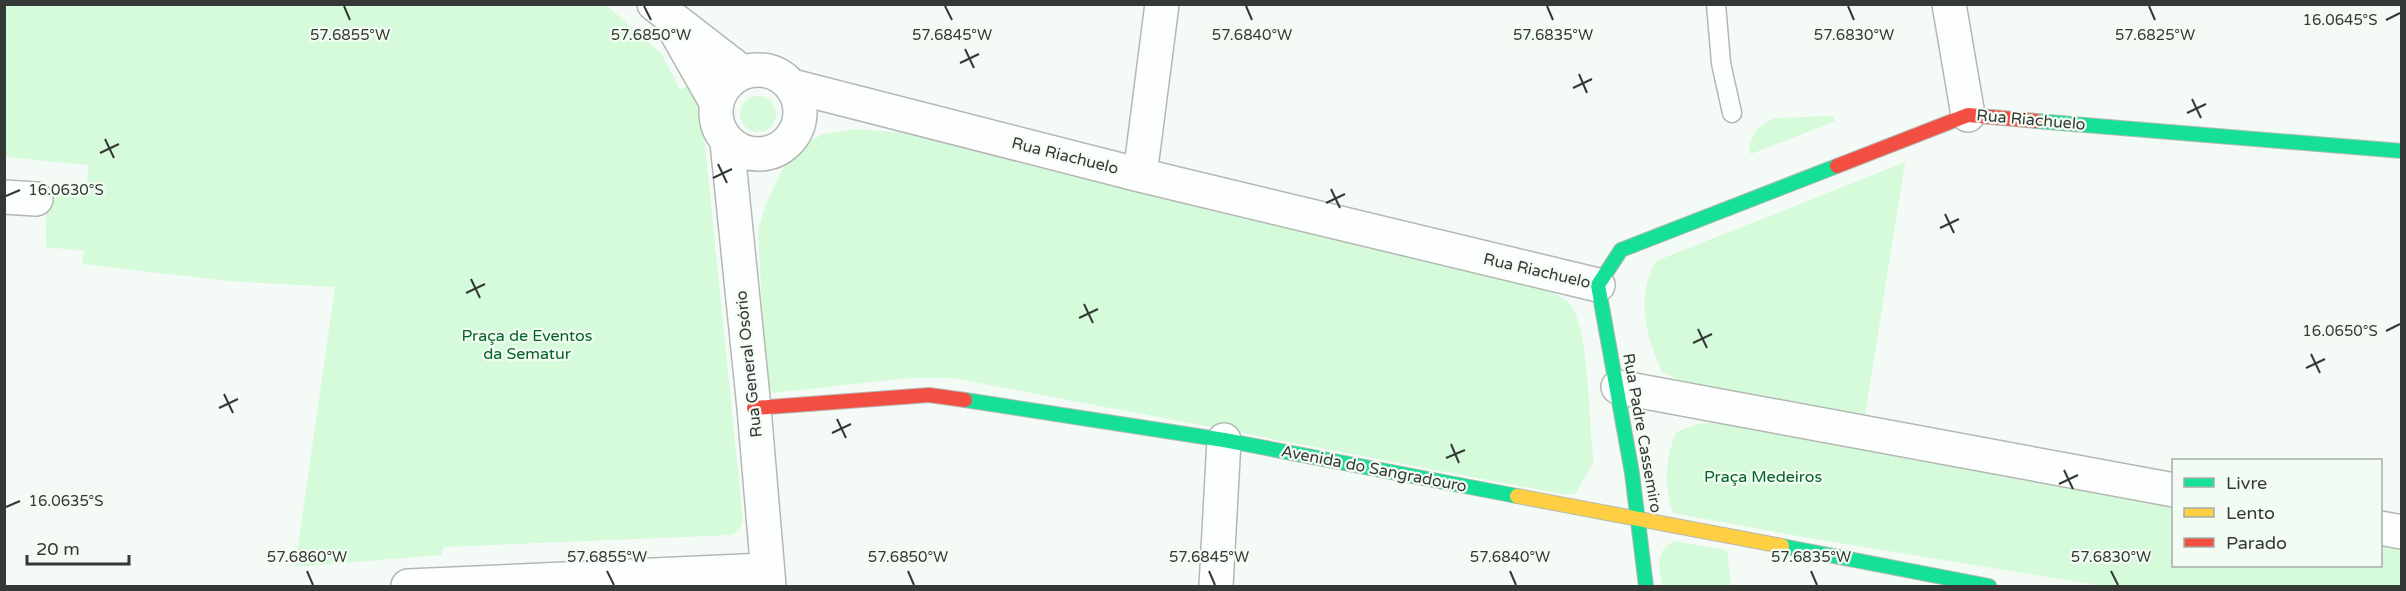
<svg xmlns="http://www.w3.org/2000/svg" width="2406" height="591" font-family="'Varela Round',sans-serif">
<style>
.green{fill:#d6fbdb}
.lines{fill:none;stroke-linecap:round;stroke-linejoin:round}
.lane-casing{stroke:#b4b8b4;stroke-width:21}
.street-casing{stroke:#b4b8b4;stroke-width:36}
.fast-casing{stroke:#b4b8b4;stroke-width:16}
.slow-casing{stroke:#b4b8b4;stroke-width:16}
.jam-casing{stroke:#b4b8b4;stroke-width:16}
.lane{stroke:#fdfefe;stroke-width:18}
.street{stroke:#fdfefe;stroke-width:33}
.fast{stroke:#16e098;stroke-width:14}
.slow{stroke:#ffcf43;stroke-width:14}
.jam{stroke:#f24e42;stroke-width:14}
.ticks{fill:none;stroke:#353936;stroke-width:2}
.labels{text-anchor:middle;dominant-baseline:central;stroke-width:4.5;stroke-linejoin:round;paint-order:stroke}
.street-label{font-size:16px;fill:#353936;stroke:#f2fcf3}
.park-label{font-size:16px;fill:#046325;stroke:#f2fcf3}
.ticks-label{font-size:15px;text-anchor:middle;fill:#353936;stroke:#f2fcf3;stroke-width:4.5;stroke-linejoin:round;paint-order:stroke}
</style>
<rect width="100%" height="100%" fill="#f4faf5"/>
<path class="green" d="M4,5H606L661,53L680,90L692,82L701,106L743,520L740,529L732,535L444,547L441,555L295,567L335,287L229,281L82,264L84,251L46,247V199L86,191L89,165L5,157Z
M740 114a18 18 0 1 1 36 0a18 18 0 1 1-36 0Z
M1834,116L1835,121L1751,154L1749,150C1750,134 1761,122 1776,118Z
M856,129L903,133L1551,292C1556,295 1563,298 1567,301C1591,321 1588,429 1594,461L1575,494H1562L953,378H909L773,393L766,383L758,231L766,204L782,170L801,146L823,134Z
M1905,162L1865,416L1681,381L1662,372C1646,335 1635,298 1656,261Z
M1719,422L2173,504L2174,566H2380L2381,543L2401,547V586H2103L1809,538L1673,513C1663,487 1666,458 1676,432L1698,424Z
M1674,541L1727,550L1731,586H1662C1660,565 1653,554 1674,541Z"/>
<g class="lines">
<defs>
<path id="lane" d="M1716,4L1721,63L1732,113"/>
<path id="street" d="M654,4L742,72
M1949,4L1968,115
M674,28L716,102
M716 112a42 42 0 1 1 84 0a42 42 0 1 1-84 0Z
M792,86L1140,175L1598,285
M727,142L754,408L769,586
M1140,175L1162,4
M4,197L36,199
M1618,387L2174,490
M2380,528L2402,532
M408,586L767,570
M1216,586L1224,440"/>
<path id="fast" d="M2036,121L2402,151
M965,400L1224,440L1517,496
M1782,546L1989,586
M1646,586L1632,473L1598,285L1621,250L1837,166"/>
<path id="slow" d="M1517,496L1782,546"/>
<path id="jam" d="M1837,166L1968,115L2036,121
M754,408L929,395L965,400"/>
</defs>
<use href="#lane" class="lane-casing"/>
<use href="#street" class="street-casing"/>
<use href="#fast" class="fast-casing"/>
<use href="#slow" class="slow-casing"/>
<use href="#jam" class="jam-casing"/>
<use href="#lane" class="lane"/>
<use href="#street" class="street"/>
<use href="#fast" class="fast"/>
<use href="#slow" class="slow"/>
<use href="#jam" class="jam"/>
</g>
<path class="ticks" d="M344,6L350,20M644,6L651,20M945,6L952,20M1246,6L1252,20M1547,6L1553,20M1848,6L1854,20M2149,6L2155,20M2386,20L2400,13M965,49L974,68M960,63L979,54M1579,74L1587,93M1573,88L1592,79M2192,99L2201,118M2187,113L2206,104M105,139L114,158M100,153L119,144M718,164L727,183M713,178L732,169M1331,189L1340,208M6,196L20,190M1326,203L1345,194M1945,214L1954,233M1940,228L1959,219M471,279L480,298M466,293L485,284M1084,304L1093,323M1079,318L1098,309M1698,329L1707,348M2386,331L2400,324M1693,343L1712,334M2311,354L2320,373M2306,368L2325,359M224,394L233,413M219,408L238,399M837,419L846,438M832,433L851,424M1451,444L1459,463M1446,458L1465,450M2064,470L2073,489M2059,484L2078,475M6,507L20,501M307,571L313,585M607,571L614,585M908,571L914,585M1209,571L1215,585M1510,571L1516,585M1811,571L1817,585M2111,571L2118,585"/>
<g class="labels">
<g class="street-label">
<text transform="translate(2031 120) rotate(5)">Rua Riachuelo</text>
<text transform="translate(1065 156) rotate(14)">Rua Riachuelo</text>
<text transform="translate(1537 271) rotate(13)">Rua Riachuelo</text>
<text transform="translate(749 364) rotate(-96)">Rua General Osório</text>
<text transform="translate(1642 433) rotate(80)">Rua Padre Cassemiro</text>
<text transform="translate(1374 469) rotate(11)">Avenida do Sangradouro</text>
</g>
<g class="park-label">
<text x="527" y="336">Praça de Eventos<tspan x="527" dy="18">da Sematur</tspan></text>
<text x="1763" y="477">Praça Medeiros</text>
</g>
</g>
<g class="ticks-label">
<text x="2340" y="25">16.0645°S</text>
<text x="1854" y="40">57.6830°W</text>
<text x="2155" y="40">57.6825°W</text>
<text x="350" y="40">57.6855°W</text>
<text x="651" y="40">57.6850°W</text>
<text x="952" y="40">57.6845°W</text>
<text x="1252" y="40">57.6840°W</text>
<text x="1553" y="40">57.6835°W</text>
<text x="66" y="195">16.0630°S</text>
<text x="2340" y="336">16.0650°S</text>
<text x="66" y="506">16.0635°S</text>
<text x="307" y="562">57.6860°W</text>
<text x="607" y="562">57.6855°W</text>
<text x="908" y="562">57.6850°W</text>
<text x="1209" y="562">57.6845°W</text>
<text x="1510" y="562">57.6840°W</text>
<text x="1811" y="562">57.6835°W</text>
<text x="2111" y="562">57.6830°W</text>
</g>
<rect width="2406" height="591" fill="none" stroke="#353936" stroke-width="12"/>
<rect x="2172" y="459" width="210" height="108" fill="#f2fcf3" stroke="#a6aea7" stroke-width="1.5"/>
<rect x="2184" y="478" width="30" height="9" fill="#16e098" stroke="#a6aea7" stroke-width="1.5"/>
<text x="2226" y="489" font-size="18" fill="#353936">Livre</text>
<rect x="2184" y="508" width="30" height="9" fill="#ffcf43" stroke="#a6aea7" stroke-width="1.5"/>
<text x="2226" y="519" font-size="18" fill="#353936">Lento</text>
<rect x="2184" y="538" width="30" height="9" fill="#f24e42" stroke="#a6aea7" stroke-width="1.5"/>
<text x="2226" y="549" font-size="18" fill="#353936">Parado</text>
<path d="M27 555v9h102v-9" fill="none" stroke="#353936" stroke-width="3"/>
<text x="36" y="555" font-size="18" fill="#353936" stroke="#f2fcf3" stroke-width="4.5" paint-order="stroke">20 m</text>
</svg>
